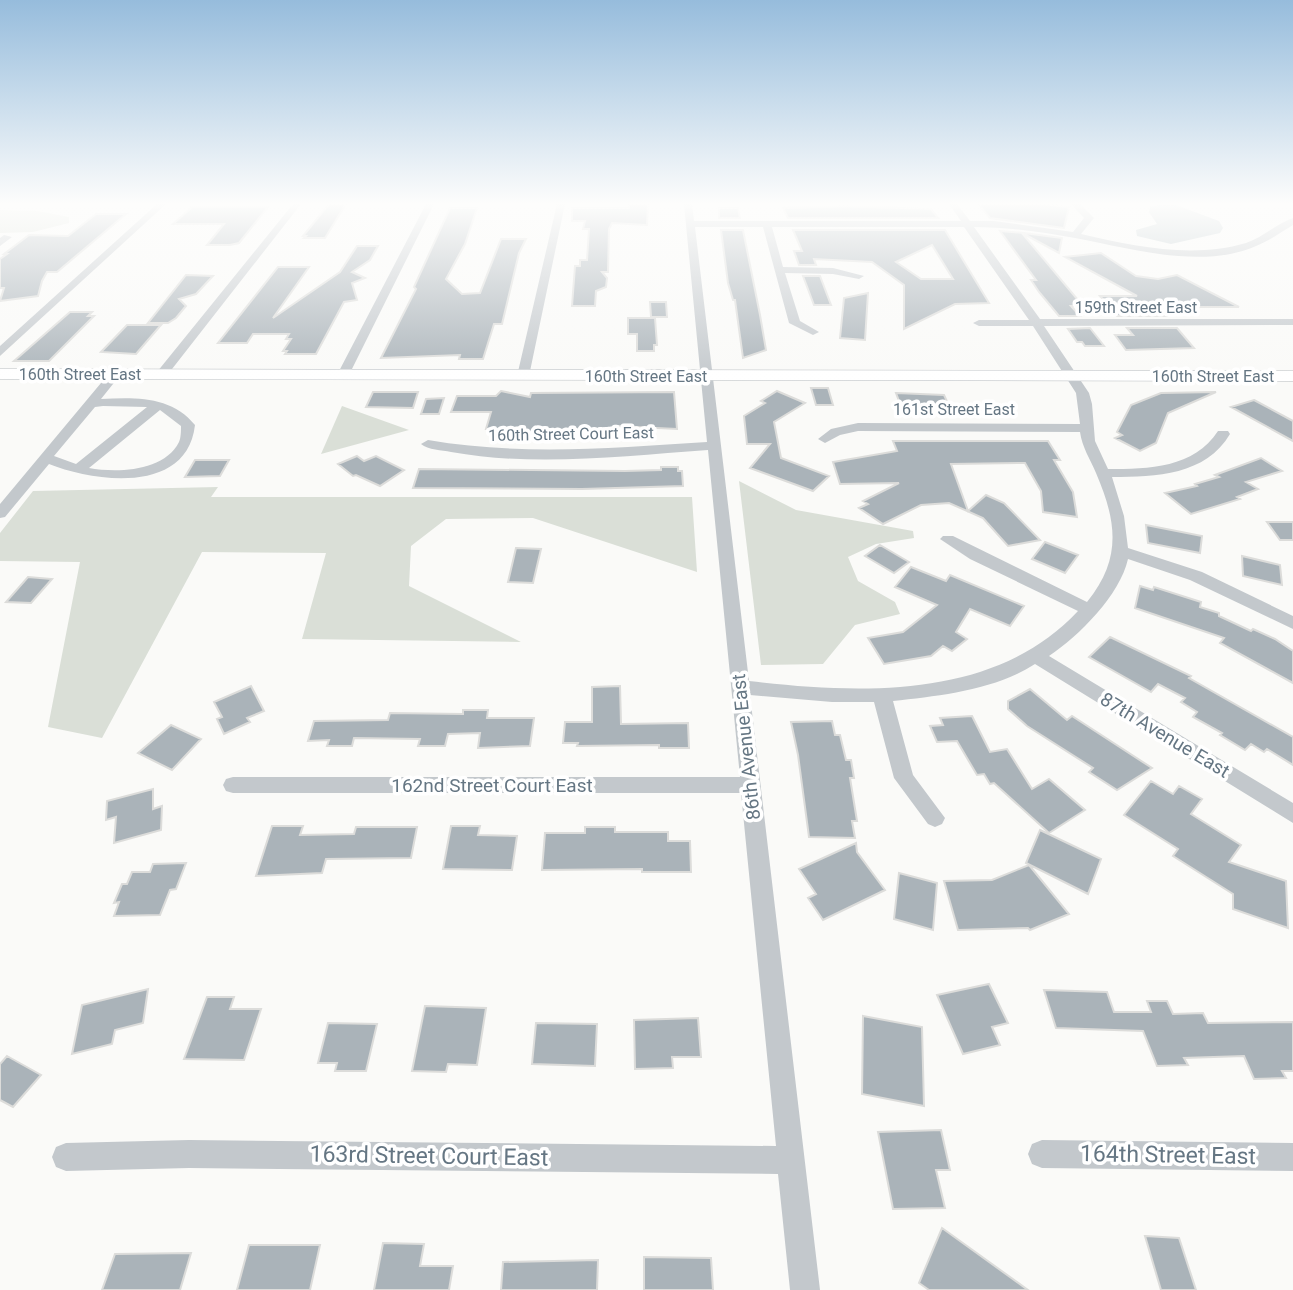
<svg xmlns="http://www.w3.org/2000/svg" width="1293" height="1290" font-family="Roboto,sans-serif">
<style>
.green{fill:#dadfd7}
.water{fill:#bbc7cb}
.building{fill:#aab3b9;stroke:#dcdcda;stroke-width:2;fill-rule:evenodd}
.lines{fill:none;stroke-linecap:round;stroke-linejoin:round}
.major-casing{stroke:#b5babe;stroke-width:1}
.minor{fill:#c3c8cc;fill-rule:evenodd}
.major{fill:#fff;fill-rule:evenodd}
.labels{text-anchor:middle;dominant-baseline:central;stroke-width:7;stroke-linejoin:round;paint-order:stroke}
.far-street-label{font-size:16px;fill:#657683;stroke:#fff}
.street-label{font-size:19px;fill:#657683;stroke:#fff}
.near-street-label{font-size:23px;fill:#657683;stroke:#fff}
</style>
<rect width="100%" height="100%" fill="#fafaf8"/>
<path class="green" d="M0,210L37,211L69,217V223L33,232L0,233Z
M342,406L409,430L321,454Z
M739,481L796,510L913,531L914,538L876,544L848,557L858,581L895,602L900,614L855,625L823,664L761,665Z
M218,487L211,497H692L697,572L533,518L446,519L411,546L409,586L521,642L302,639L326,553L202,552L102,738L48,727L80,562L0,561V533L33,491Z"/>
<path class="water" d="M1158,205H1176L1219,221L1223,228L1220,233L1171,244L1137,236L1136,230L1157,224L1149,212L1150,207Z"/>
<path class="building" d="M329,204H346L325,238H304L306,236H303Z
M629,204H648L647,225L612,223L609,229L608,272H602L607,278L606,287L596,291L595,306H572L575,266H580V260H587L589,229H583L585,221H572V208H629Z
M978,204H1044L1069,207L1064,228L990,218Z
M844,206L931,209L938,218H788L783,208Z
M192,207H268L239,243L230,245H207L224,224H173Z
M450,208H477L465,244L446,279L462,294L480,293L501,239H526L519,253L502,324H494L483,359H459L460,355L381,358L416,289L414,287Z
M719,208H738L740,218H719Z
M96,214H126L57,272H47L42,281L38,296L0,301L4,288H0V259L7,254H4L29,235L68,236Z
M721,230H743L760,315L766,350L743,358L735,300H733L728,283Z
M793,230H945L989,303L955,304L904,329V285L872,262L814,259L816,265H799L794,251H802ZM932,245L953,279H921L896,262Z
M1000,231L1024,233L1062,238L1059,253L1022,233L1083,306H1071L1080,316H1059L1039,292L1031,280H1036Z
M357,246H378L370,260L352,272L365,278L352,283L357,300L344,302L316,354H285L287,351H283L291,339H286L289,334H253L247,343H218L278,267H309L273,318L340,272Z
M1101,253L1136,276L1158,279L1177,275L1239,307H1158L1166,316H1117L1100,296H1137L1065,257Z
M186,275L213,276L196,294L179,299L186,306L176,318L168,323H148Z
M803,276H820L831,305H814Z
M868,293L865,340L840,338L844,298Z
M650,302H666L667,317H651Z
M70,312H92L88,316H94L49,361H14Z
M628,318H655L657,345H654V351H637V334H628Z
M127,325H161L136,354L101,352Z
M1090,328L1101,342L1104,346H1085L1082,342H1077L1068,329Z
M1127,328H1177L1194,348L1126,350L1115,335H1133Z
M811,388H828L833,405H816Z
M501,391L530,397L531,393L674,392L677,429L617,426V434L546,431L545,434H496L498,429H486L491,412H451L457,396H496Z
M777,391L805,403L774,422L781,458L829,476L813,491L750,468L770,444H747L744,416L765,403L761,401Z
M373,392H418L413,408L366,407Z
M1216,392L1168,413L1156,443L1140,451L1115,438L1122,435L1117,432L1131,405L1161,393Z
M896,393L944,395L951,410L902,409Z
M444,398L439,414H421L426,399Z
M1254,400L1293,421V441L1231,407Z
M893,441H1048L1060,460H1054L1073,492L1077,517L1043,512L1041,491L1025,463L951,464L968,511L986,495L1004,503L1040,540L1008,546L983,518L949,503L921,505L883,524L859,508L868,504L863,501L899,483L840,484L833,462L897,451Z
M357,456L364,461L376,456L404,470L380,486L356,475L353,476L338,464Z
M1261,458L1282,471L1246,482L1258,489L1237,497L1240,499L1191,514L1165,493L1197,486L1195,484L1219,477L1215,475Z
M195,460H229L220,476L185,477Z
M661,467H678V471H682L683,486L582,489L413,488L419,469L625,471L661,470Z
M1267,522H1293V540H1280Z
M1146,525L1202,536L1200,553L1148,543Z
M1045,542L1078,555L1065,573L1032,559Z
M880,545L909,562L894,573L865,556Z
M516,548L541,549L533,583L508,582Z
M1242,556L1280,565L1282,585L1243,576Z
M911,567L946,581L950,575L1024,606L1010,626L970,609L956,632L967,639L952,651L943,646L931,656L884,664L868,638L903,632L937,605L895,587Z
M28,577L52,579L31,603L6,602Z
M1140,586L1153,590L1154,587L1201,602L1200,607L1219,613V616L1251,631L1253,629L1275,639L1293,651V683L1220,643L1224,638L1135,608Z
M1110,637L1191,676L1189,678L1293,737V765L1267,749L1264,752L1251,744L1245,750L1220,735L1222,733L1193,717L1197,712L1181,702L1185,698L1158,684L1151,692L1089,657Z
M251,686L264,711L247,718L250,722L224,734L217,719L222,717L214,702Z
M620,686L621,724L688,723L689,748H659V745L577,746L578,743H563L565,722H592V687Z
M1030,689L1067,720L1072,716L1152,768L1117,790L1089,772L1093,768L1027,726L1008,709V701Z
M463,710H488L487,718H534L530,746L478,748L480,733L448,734L445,746H418L420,739L354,738L352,746H327L329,740L308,741L314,721L388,720L390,713L463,714Z
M972,716L990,752L1007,749L1032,789L1049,779L1085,810L1049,833L994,783L990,784L984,774L977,775L957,741L937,742L930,726L943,725L940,718Z
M832,721L835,735H840L846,760H851L854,778H850L857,821H852L855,838L809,837L798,755L791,722Z
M171,725L201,739L172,770L138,753Z
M1151,781L1173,794L1179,786L1202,799L1191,814L1241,845L1229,862L1286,881L1288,928L1233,909V894L1173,856L1178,849L1124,815Z
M153,789V809L162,806L161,830L114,843L116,817L106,820L107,801Z
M272,826H303L300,835L354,834L356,827H417L411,858L326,859L322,873L256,876Z
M451,826H480L478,835L517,836L512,870L443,869Z
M585,827H615V832H668V841H690L691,872H642V869L542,870L545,833H585Z
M1040,830L1101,859L1088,894L1026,863Z
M856,843L857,852L885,890L823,920L808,898L816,894L799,869Z
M186,863L176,889L170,890L160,915L114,916L119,902L114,903L122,884H127L132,872H150L153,864Z
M1029,865L1069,914L1030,930L1028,928L958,930L944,881L992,880Z
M899,873L937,883L933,930L894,919Z
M989,984L1008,1023L992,1027L1000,1045L963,1054L937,995Z
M148,989L143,1023L115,1030L112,1044L72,1054L82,1005Z
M1044,990L1107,992L1114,1012H1151L1147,1001H1167L1173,1014L1203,1013L1208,1023L1293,1022V1071H1282L1286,1078L1254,1079L1244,1056L1184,1058L1188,1065L1157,1066L1143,1031L1056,1028Z
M207,997H234L230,1009H261L244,1060L184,1059Z
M425,1006L486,1008L477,1065L448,1064L446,1072L412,1071Z
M863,1016L922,1027L924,1106L862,1094Z
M698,1018L701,1057H672L673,1068L635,1069L634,1020Z
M328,1023L377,1024L366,1071H335L337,1063H318Z
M536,1023L597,1024L595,1066L532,1064Z
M7,1056L41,1075L13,1107L0,1100V1064Z
M941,1130L950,1170H936L945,1208L893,1209L878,1132Z
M942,1228L1028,1290H929L919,1283Z
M1145,1236L1179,1238L1196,1290H1161Z
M383,1243L424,1244L420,1266H453L449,1290H374Z
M249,1245H320L310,1290H237Z
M191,1253L180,1290H102L115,1254Z
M644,1257L711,1258L713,1290H644Z
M598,1260L597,1290H501L503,1262Z"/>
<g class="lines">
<defs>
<path id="major" d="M0,369L1293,371V381L0,379Z"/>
</defs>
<use href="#major" class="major-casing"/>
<path class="minor" d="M157,204H166L0,356V346Z
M293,204H301L165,378H157V372Z
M426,204H434L349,375L339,378L337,375Z
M557,204H565L529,376L523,380L517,376Z
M684,204H692L694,221H961L949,204H957L970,221H994L1073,232L1084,218L1071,204H1080L1094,218L1081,234C1133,246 1192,259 1246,243C1262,238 1276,224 1293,218V225C1281,232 1269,241 1256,246C1202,270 1129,248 1075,238C1042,232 1007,227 974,227L1040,319H1293V325L1044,326L1089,393L1092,404L1095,441L1108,469C1149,469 1194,468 1218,431H1228L1230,434C1206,475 1156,477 1112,477L1124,516L1128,548L1202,572L1293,616V629L1190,580L1128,559C1120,595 1079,636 1049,656L1293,803V823L1035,664C995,690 939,696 893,701L913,775L945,818L942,824L935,827L928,824L894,778L874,702H832L750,695L820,1290H790L778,1174L189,1168L66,1171L56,1167L52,1157L56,1147L66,1143L189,1140L776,1146L741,793H233L226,791L223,785L226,779L233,777H740L708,450C623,456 535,467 451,452C442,450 428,450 421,444L428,440C521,456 613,448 707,442ZM695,227H763L789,323L813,335L819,332L800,321L785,273L833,274L859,279L864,276L833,268L783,267L772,227H964L1029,320H979L973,323L979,326H1033L1076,393L1080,424L858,423L831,429L818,439L825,443L840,435L858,431L1080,432C1082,447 1090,459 1096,473C1117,522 1122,559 1087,602L953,536H943L940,539L970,559L1078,611C995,700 861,694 749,681Z
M4,235L12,237L0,246V238Z
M115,370L121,374L101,399C135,397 172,396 195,425C187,495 94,482 49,464L5,517L0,518V504L111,371ZM103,406L147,407L76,464L54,456L95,407ZM160,410L181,426C181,430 181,438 179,442C164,472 116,473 89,468Z
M1042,1140L1293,1143V1171L1042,1168L1032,1164L1028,1154L1032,1144Z"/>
<use href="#major" class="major"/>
</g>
<linearGradient id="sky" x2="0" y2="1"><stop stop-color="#96bcdc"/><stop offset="0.53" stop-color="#fdfdfc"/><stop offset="1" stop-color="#fdfdfc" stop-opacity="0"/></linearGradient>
<rect width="1293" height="384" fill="url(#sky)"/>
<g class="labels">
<g class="far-street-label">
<text x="1136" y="307">159th Street East</text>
<text x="80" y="374">160th Street East</text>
<text x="646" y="376">160th Street East</text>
<text x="1213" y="376">160th Street East</text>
<text x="954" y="409">161st Street East</text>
<text transform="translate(571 434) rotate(-1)">160th Street Court East</text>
</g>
<g class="street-label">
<text transform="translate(1165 735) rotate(31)">87th Avenue East</text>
<text transform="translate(746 747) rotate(-96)">86th Avenue East</text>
<text x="492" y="785">162nd Street Court East</text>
</g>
<g class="near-street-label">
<text transform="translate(1168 1155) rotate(1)">164th Street East</text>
<text transform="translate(429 1156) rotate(1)">163rd Street Court East</text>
</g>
</g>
</svg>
